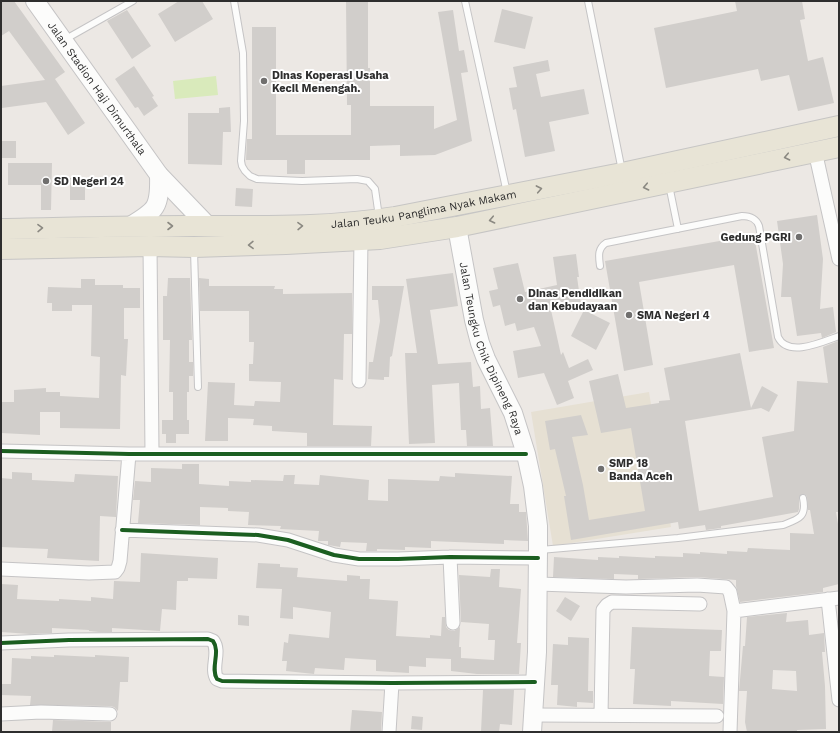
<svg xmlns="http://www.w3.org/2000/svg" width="840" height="733" font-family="'Work Sans',sans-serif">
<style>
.education{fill:#e6e0d3}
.pitch{fill:#d9eabb}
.building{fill:#d1cecb;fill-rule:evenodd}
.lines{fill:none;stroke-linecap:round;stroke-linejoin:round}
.lane-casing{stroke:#c5c4c5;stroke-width:8}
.street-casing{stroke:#c5c4c5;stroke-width:15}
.secondary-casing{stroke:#c5c4c5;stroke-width:20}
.primary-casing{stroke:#c6c5c4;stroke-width:22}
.lane{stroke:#fcfcfb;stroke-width:6}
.street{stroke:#fcfcfb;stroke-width:13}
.secondary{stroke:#fcfcfb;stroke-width:18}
.primary{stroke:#e8e4d6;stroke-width:20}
.cycleway-casing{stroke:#fff;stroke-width:6}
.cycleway{stroke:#1b5e20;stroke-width:4}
.oneway{stroke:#8b8982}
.poi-dot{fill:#706f6e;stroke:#fff;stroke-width:1.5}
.labels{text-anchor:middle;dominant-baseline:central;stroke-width:4;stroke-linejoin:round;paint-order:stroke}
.poi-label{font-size:11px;font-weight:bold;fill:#2e2e2e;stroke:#fff;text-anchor:start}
.street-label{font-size:11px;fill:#2e2e2e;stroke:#fff}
</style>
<rect width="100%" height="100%" fill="#ece8e4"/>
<path class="education" d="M649,392L671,527L553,546L531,412Z"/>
<path class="pitch" d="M216,76L218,95L175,99L173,81Z"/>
<path class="building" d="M1,1H14L65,72L55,79L85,123L68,135L46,102L2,108L1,86L45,80L9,31L1,36Z
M179,1H202L213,19L175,42L158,14Z
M346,1H368V68H370V106H434V129L457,120L438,12L453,10L459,51L464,50L468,72L461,73L472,141L435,155L400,156V145L370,146V160H305V174H287V160H246L247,139H252V27H276V135H351V105H347Z
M735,1H802L805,19L800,20L808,61L823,57L834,103L798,111L789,75L761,81L758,69L666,88L654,28L737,11Z
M502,9L533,17L525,49L494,42Z
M127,10L151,46L132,59L107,21Z
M548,60L550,71L536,74L541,97L584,89L589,114L549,122L555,151L525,157L516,109L513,110L509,88L517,87L513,67Z
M134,66L154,96L152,97L158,106L144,116L138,107L135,108L115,79Z
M230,107L231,132H223L222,165L188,164V113H219V108Z
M1,141H16V158H1Z
M8,163H52L51,210H41V185H8Z
M70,178H85V200H70Z
M236,188L253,189L252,207L235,206Z
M817,215L823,259L820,309L833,307L836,332L822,338L821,333L797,336L791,297H781L783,264L777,221Z
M754,235L774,348L749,352L734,265L639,282L653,365L624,371L605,261Z
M576,254L579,277H577L581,305L551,310L561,355L563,352L569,368L588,359L593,370L568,381L574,398L557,405L544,373L518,378L513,351L541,346L534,327L517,331L515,323L505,326L500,305L493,307L489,291L498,289L493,268L518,263L525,292L557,285L553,257Z
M453,273L458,306L430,310L438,364L471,362L473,387L480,386L481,409L490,408L493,446H467L466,430H461L459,383L432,385L435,443L409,444L405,353H417L406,279Z
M168,278H190L192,340H189V362H193V376H189V392H187V420H189V434H176V443H166V434H162V420H173V392H169L170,340H163V296H167Z
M199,278L209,279V286H275L274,289H283V294L352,293V334H344L343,380L334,379L333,425L372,426L371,446H307V433L272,431V426L253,425L254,419L228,418V441H205L208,382L235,383L234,405L254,406L255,401L280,402L281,382L249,381V364H253L254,342H249V311H200Z
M81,279H95V285H123V288H140V308H124V339H128L127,357L126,376L121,375L120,429L60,428V412H40V435L1,433V402H14V390L46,388V392H60V396L99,398L100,357L91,356L92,305H72V311H52V303H47L48,287L81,288Z
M372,286H404L392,356L390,357L389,377H384V380L368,379L369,362H373L380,321L378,300H372Z
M584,310L610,323L596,350L571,336Z
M838,341L839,351V512H836L839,530V584L823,588V592L740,602L736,586V580L697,577L638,579V575L614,574V579L553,577L554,557L598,560V557L619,558V556L655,558V556L683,557V553L700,554V552L727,554V551L747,552L748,548L790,550V533L814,534L810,510H808L807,497L806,495L803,494L799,497V509L798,512L721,526V528L706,530L705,525L679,529L678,522L571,540L564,496H566L555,449L550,450L545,421L581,415L588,435L572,437L583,485L589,520L645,511L631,428L601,433L589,381L618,374L626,408L659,403V401L670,400L664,368L740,353L751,408L762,386L778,395L769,412L761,408L685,421L699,511L773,497L762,437L794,431L797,381L828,383L823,347Z
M182,464H199V484L229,486V481L251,482V480L283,481L284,475H295L294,484L319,485L320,475L369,480L368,500L388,501V479L439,481L440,476L455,477V473L512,476L510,504H519V512H526L528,541L504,540V544L431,541V548L405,547V550L377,549V551H366L367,543L341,542L340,547L328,545V541H318L319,531L280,529L281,526L248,525L249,512L228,511V508L200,507V525L138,523L140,500H133L135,481L151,482V468L182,469Z
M12,472L32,473V480L74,482L75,474L118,476L116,517L100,516L99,561L47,558L48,549L1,547V478L12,479Z
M141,553L218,558L217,579L188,578V581H177L176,610L162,609L160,631L112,628V632H99L89,631V630L52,628V633L30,634L1,632V584L18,585L17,599L59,601V599L91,601V597L113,599L114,581L140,582Z
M258,563L280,564V567L298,568L297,577L347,581V575L360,576V579H370L369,599L398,601L396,636L430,638V635L441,636L442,617H445L446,627L449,630L454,631L460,627L459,647H461V658L494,660L495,640H488L489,624L461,622L459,575L490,577L491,569H500L499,587L521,589L517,643H521L519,674H477L451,671V659L426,658V667L409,666V673L376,671V660L345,658L344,670L315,668L314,674L286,671L287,661H282L284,642L288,643L289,634L329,638L331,612L293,607V619L280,618L282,589L256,588Z
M565,597L580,606L571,621L556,611Z
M787,613L786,622L808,620L809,635L824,633L825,652H822L825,686L826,729L797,730V732H747L745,722L747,691H739L743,646H745L747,617ZM773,670L796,671L797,691L772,689Z
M238,615L249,616V626L238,625Z
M632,627L722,630L721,651H710L709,676L724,677L723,704L671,701V706L633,704L635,669H630Z
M568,637L589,638L588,691H593V703L577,702V707L557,705L558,685H551L553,644L568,645Z
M54,655L95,657V655L129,657L128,682H120L118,711L114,707L110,706L30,705L31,696L1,695V684H11L12,658L31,659V656L54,657Z
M483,690H514L512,725L500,724L499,732H481Z
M352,710L382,712L381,732H350Z
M412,716L423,717L422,730L411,729Z
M53,720L111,722V732H52Z"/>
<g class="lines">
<defs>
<path id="lane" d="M234,1L243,53L244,121L241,161L242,166L245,171L250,176L257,179L302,181L357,179L368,181L375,189L379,217
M465,1L507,193
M588,1L622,171
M64,40L133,1
M669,185L678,229
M194,250L198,387
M600,266C599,257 597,249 606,243L742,216C750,216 756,218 759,226L778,337C788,358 822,342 839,336
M540,550L678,538L783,525C799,519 807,517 803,498"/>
<path id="street" d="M815,151L839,259
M150,246L152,453
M359,381L361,240
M1,451L129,454H526
M122,530L258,535L288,540L334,555L359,559H398L450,557L538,558
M450,557L453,623
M1,569L89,573L115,572L118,568L120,561L129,454
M538,584L626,587L697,585L726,587L730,592L734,611L730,732
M828,599L839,700
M734,611L839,598
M1,643L69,640L208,639L213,641C221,652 210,668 217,679L222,681L392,683L535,682
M1,714L41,712L110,714
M533,715L717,716
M601,715L603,610L607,605L612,602L700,604
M389,732L392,683"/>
<g id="secondary">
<path id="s1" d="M35,1L159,175L208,226"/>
<path d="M130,226C157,210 160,207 159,175"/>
<path id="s2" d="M457,227L474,320L480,343L486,359L513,413L526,454L533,486L538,526V550L537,652L532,732"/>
</g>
<g id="primary">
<path id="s3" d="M1,229C63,228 124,226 186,226C256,226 326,228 395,217L622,173L839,126"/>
<path d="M1,249L150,246L194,247L286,244L380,239L457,227L839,147"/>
</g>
</defs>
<use href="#lane" class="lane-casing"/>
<use href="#street" class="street-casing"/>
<use href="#secondary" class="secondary-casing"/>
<use href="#primary" class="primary-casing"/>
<use href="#lane" class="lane"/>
<use href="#street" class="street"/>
<use href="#secondary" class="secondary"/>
<use href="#primary" class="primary"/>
<defs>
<path id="cycleway" d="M1,451L129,454H526
M122,530L258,535L288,540L334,555L359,559H398L450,557L538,558
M1,643L69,640L208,639L213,641C221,652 210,668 217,679L222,681L392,683L535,682"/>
</defs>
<use href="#cycleway" class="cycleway-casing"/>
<use href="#cycleway" class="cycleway"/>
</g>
<defs><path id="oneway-chevron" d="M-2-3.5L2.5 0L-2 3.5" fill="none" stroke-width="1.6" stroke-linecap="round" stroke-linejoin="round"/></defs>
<g class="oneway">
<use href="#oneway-chevron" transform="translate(787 157) rotate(168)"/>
<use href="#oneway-chevron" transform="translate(646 187) rotate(168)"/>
<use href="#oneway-chevron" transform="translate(539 189) rotate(-11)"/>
<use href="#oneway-chevron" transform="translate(492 220) rotate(168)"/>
<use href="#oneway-chevron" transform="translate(170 226)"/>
<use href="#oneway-chevron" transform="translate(300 226) rotate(-1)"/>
<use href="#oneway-chevron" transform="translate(40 228) rotate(-1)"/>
<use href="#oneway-chevron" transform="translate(251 245) rotate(179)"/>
</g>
<g class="poi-dot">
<circle cx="264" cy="81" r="4"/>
<circle cx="46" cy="181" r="4"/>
<circle cx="799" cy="237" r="4"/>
<circle cx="520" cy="299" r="4"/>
<circle cx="629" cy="315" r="4"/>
<circle cx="601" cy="469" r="4"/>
</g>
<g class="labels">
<g class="poi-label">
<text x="272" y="75">Dinas Koperasi Usaha<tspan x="272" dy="13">Kecil Menengah.</tspan></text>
<text x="54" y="181">SD Negeri 24</text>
<text x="791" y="237" text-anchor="end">Gedung PGRI</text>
<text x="528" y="293">Dinas Pendidikan<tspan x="528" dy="13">dan Kebudayaan</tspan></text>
<text x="637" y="315">SMA Negeri 4</text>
<text x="609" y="463">SMP 18<tspan x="609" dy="13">Banda Aceh</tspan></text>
</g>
<g class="street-label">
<text stroke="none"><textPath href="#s1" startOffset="107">Jalan Stadion Haji Dimurthala</textPath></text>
<text stroke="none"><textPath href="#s3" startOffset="424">Jalan Teuku Panglima Nyak Makam</textPath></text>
<text stroke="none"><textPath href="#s2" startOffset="127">Jalan Teungku Chik Dipineng Raya</textPath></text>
</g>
</g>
<rect width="840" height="733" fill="none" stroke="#2e2e2e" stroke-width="4"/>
</svg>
